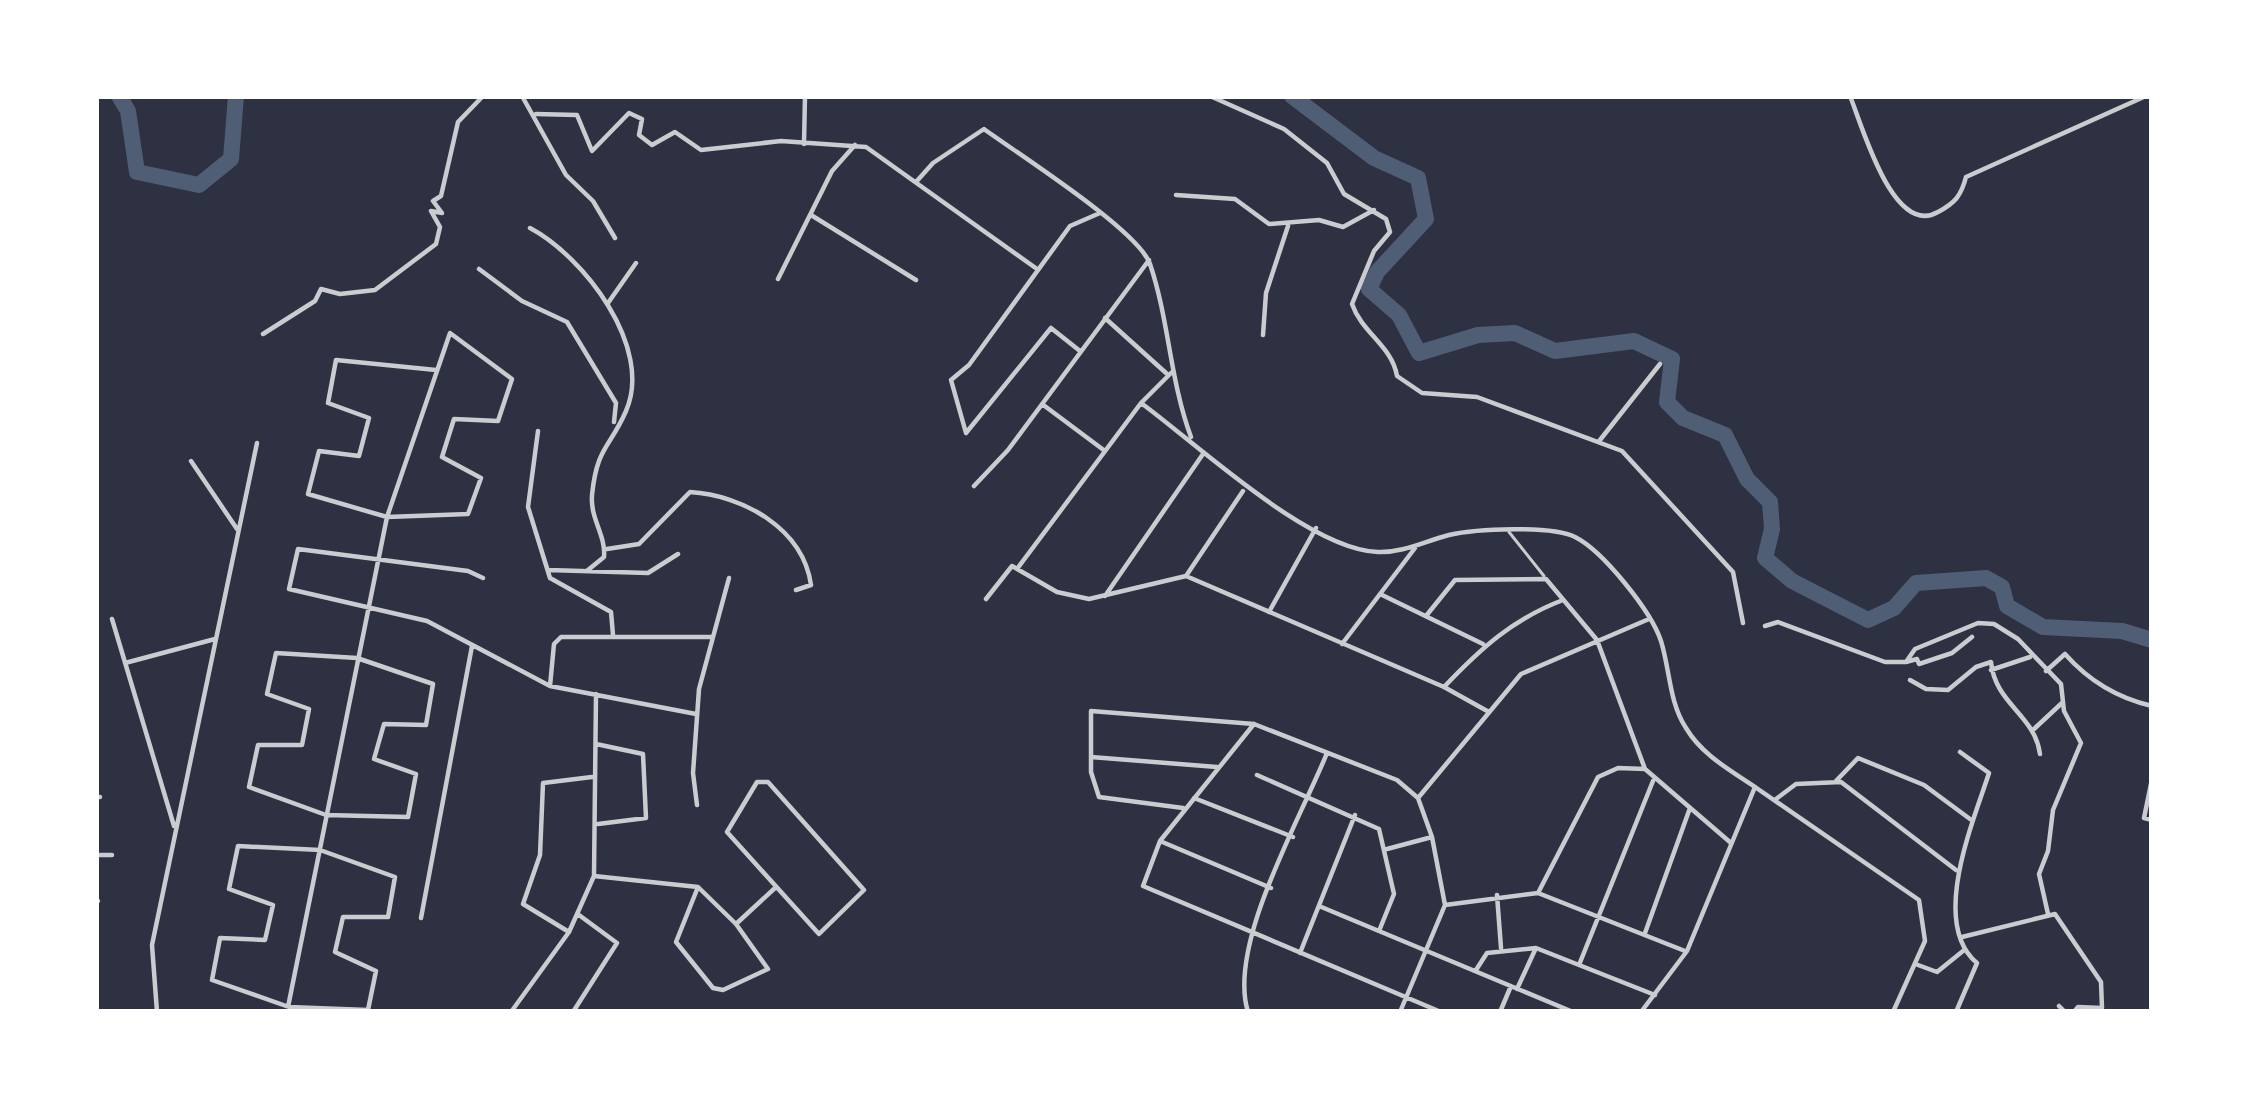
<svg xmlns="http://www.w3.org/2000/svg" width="2248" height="1108" font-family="'Nunito Sans',sans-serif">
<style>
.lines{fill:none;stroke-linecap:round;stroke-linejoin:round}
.river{stroke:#4f5d75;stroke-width:16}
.pedestrian{stroke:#caccd0;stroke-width:3}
.minor{stroke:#caccd0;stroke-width:4.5}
.tertiary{stroke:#caccd0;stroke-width:4.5}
</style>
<rect width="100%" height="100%" fill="#2d3142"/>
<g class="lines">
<path class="river" d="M119,96L128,111L137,172L199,185L231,159L236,96
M1292,96L1374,158L1418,178L1426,219L1377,272L1369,289L1399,315L1419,353L1478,335L1515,333L1555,351L1634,341L1672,359L1667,402L1683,418L1725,435L1747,479L1770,502L1772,529L1765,558L1792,581L1868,620L1894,608L1916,583L1986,578L2002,587L2007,606L2043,627L2122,631L2152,640"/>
<path class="pedestrian" d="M1509,532L1544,576"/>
<path class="minor" d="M522,96L566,175L593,201L615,238
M1210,96L1284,129L1327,163L1344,194L1386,219L1390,232L1374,251L1352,304C1362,333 1392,346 1397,376L1422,393L1477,397L1622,451L1733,572L1743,623
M1850,96C1862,125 1893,238 1938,212C1955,203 1961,196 1966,177L2146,96
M536,114L577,115L592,151L629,113L642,119L639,135L652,145L675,132L701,150L781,141L866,147L1037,269
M804,144L805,96
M916,182L933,163L984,129C1018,154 1138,230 1150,264C1169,320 1170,381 1191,437
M1176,195L1235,199L1269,224L1319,220L1343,227L1374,210
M811,215L916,280
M530,228C583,256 654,347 626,411C610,448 597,446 592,495C590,519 606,535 604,557L588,570
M479,269L522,301L567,322L616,403L614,422
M778,279L832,171L855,145
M608,303L636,263
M1105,318L1166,373
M263,334L315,301L321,289L340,294L375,290L436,244L440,227L431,211L442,213L433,201L441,196L458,122L483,96
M1263,335L1266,293L1288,226
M1080,351L1051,328L966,433L951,380L969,365L1070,226L1100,213
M1141,403C1196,443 1309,550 1378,552C1403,553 1425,541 1449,535C1475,529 1552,525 1575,537C1603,551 1651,611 1661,641C1670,670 1669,702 1686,728C1702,755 1730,770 1755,787
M1042,404L1105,451
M538,431L528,507L550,578L611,612L613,635
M1600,440L1660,364
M191,461L237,529
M974,486L1008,450L1149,260
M607,549L639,544L690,492C742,495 803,528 811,585L796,590
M1017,569L1141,403L1171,373
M548,570L648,573L678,554
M1186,576L1243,491
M483,578L468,571L298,549L289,589L427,621L550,686L696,714
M1380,594L1483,644
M1105,596L1203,454
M986,599L1012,566L1057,592L1089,599L1186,576L1444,687L1489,712
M1269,612L1316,528
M1426,616L1455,580L1546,579L1597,640L1645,769L1731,843
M112,619L174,826
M1765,626L1778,622L1885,662H1906L1915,649L1978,623L1994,624L2018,639L2061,684L2064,711L2081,743L2053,810L2048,851L2039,874L2048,914
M1342,644L1415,548
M276,653L357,658L433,684L426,725L384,724L374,759L416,774L408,817L326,815L249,787L258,745H302L309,709L267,694Z
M1906,662L1917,659L1919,664L1952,653L1972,637
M125,663L215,639
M1991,670L2030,657
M2046,671L2065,654C2088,680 2117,698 2152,706
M1910,680L1926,689L1948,690L1976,667L1991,662C1995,704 2035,715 2040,754
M550,686L554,644L561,637H713
M1444,687C1481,648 1513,619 1563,600
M1254,724L1160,841L1143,886L1441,1012
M2034,729L2063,702
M596,744L643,754L646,818L598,824
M1091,757L1217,767
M1257,775L1379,829L1394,894L1379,931
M2152,779L2144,818L2152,820V848
M1836,781L1858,758L1924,785L1970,819
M757,782H768L864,890L819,934L727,832Z
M96,797H100
M1194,798L1293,837
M1418,798L1521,674L1649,619
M1776,799L1796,784L1841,782L1956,870
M697,805L693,773L699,689L729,578
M1183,808L1099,797L1091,772V711L1254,724L1397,780L1418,798
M1160,841L1271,888
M238,846L320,850L395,877L388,917H343L335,952L376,971L368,1010L289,1007L212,980L220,938L265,940L273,905L229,889Z
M1387,849L1432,837
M96,855H112
M594,876L698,887L736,924L768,969L723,990L713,988L676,942L698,887
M1538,893L1598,777L1618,768L1645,769
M1497,895L1501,948
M96,901H98
M1445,905L1538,893L1685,951
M1319,906L1573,1012
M421,918L472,646
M736,924L775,888
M569,932L523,904L540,855L543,783L592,777
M1645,933L1690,808
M1962,937L2055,914L2101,982L2102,1008L2078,1007L2074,1012
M1300,953L1355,815
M1579,965L1653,781
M1918,965L1937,972L1963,951
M1476,970L1487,953L1536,948L1655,995
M1517,989L1535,950
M2059,1006L2065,1012
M157,1012L152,945L257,443
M287,1012L387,517L450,333L512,379L498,421L454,419L442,457L481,478L468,514L387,517L308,494L319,451L359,456L369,418L328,403L336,360L436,370
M511,1012L569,932L594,876L596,694
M573,1012L617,943L579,915
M1248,1012C1227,945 1300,820 1327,753
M1296,1012H1304
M1400,1012L1445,905L1432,837L1418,798
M1500,1012L1511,986
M1956,1012L1977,963C1929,923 1974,820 1989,773L1960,752"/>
<path class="tertiary" d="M1641,1012L1687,951L1755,787L1919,900L1925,941L1893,1012"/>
</g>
<rect width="2248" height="1108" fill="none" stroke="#ffffff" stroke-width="198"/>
</svg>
